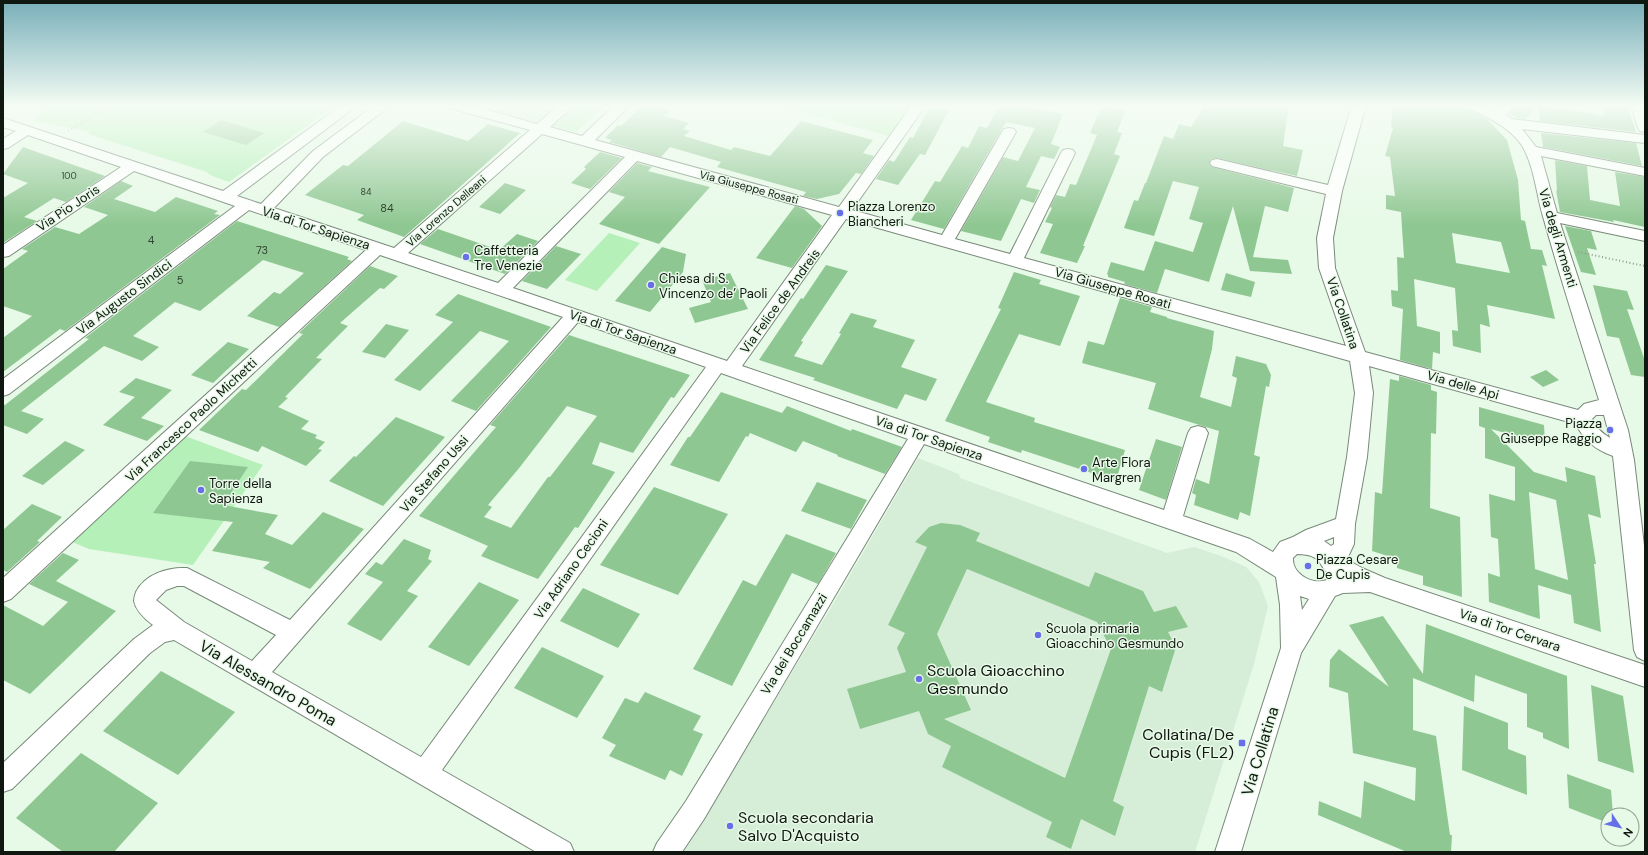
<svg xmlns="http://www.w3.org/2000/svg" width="1648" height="855" font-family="'DM Sans',sans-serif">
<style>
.built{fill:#d6eed7}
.green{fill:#b6f0b9}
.building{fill:#8fc792;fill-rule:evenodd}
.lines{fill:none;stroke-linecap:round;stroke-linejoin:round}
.minor-casing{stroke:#788979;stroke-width:2}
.path{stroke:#919e91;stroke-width:2;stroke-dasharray:1 2.5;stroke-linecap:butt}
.minor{fill:#fff;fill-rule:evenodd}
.poi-dot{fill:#676fe8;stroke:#e7f9e7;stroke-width:1.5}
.labels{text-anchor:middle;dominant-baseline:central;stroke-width:3;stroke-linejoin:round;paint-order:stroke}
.far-number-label{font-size:9px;fill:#304230}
.far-street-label{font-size:11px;fill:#101610;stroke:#e7f9e7}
.number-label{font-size:11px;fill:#304230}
.poi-label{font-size:13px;fill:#101610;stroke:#e7f9e7;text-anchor:start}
.street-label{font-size:13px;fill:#101610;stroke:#e7f9e7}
.near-poi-label{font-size:16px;fill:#101610;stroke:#e7f9e7;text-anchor:start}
.near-street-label{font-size:16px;fill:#101610;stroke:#e7f9e7}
</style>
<rect width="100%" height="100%" fill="#e7f9e7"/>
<path class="built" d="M474,105H557L538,123Z
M918,458L959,474L960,478L1167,553L1194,547L1221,556L1246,567L1259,582L1268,606L1254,664L1195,852H683L832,606Z"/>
<path class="green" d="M48,105H336L229,182L210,175L207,172L88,134L90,132L35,121Z
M571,105H605L576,132L549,125Z
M775,105H910L889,136Z
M609,233L640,243L597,291L565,280Z
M185,436L263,465L193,565L89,549L70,541Z"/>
<path class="building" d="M643,105H654L671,110L664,116L689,123L683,129L690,131L684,136L731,150L734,147L770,156L801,121L873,140L863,153L874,156L861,174L856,173L839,194L817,199L803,196L806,192L717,167L721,162L670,147L661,157L609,142L612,140L605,138L618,125L621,126Z
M1000,105H1021L1063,114L1051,144L1060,147L1054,159L1041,156L1026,187L1040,190L1034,203L1021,199L1001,241L961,231L1003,157L1018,161L1035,128L1006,122L944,229L911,220L935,181L940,182L962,146L968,148L979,126L987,128Z
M1102,105L1126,109L1117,132L1122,133L1114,154L1120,156L1083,246H1085L1077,263L1040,253L1053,224L1045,222L1052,208L1050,207L1056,195L1065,197L1070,184L1076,185L1097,135L1090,133Z
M1205,105H1289L1283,146L1303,150L1297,176L1217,158L1211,159L1209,164L1212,167L1294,188L1288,212L1265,206L1253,257L1288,260L1292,274L1250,271L1233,206L1209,282L1165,269L1157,293L1124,284L1125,282L1108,277V275L1107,274L1111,262L1144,271L1155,241L1193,252L1203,223L1189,219L1199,187L1173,181L1154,236L1124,228L1134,200L1138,201L1145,183H1146L1164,136L1173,139L1179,124L1191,127Z
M1393,105H1466L1468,109L1486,118L1507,140L1518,180L1521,220L1525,221L1531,249L1542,250L1547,266L1542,265L1555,319L1487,305L1490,327L1480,324L1481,353L1453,346L1452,330L1458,331L1455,288L1414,279L1417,326L1440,332V354L1433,352L1432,369L1400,360L1403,309L1392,306L1391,290L1398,291L1397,257L1404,258L1401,212L1386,209V195L1395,196L1390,157L1385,156L1393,128L1391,127ZM1452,233L1501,242L1510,273L1456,263Z
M1515,105H1543L1605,116L1602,105L1628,108L1636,132L1540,121L1538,106L1525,119L1519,118L1509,114Z
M930,106L949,110L925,155L920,154L898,185L876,179L889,160L894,162L910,137L913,138Z
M221,120L264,133L246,145L203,132Z
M403,121L468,141L488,124L520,133L404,237L357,220L364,215L305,195L343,165L348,166Z
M1541,133L1636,143L1642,166L1543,147Z
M23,147L105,176L66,202L54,198L24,217L37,221L3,243V198L28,183L3,174Z
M600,152L622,158L590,189L571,183L586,169L584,167Z
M1555,160L1587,166L1590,200L1620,206L1615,172L1645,177V227L1613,220L1614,222L1560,212L1556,190L1557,191Z
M637,163L652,167L648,171L710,187L659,244L599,224L625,197L609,192Z
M121,181L133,186L114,199L155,212L176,197L218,211L214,214L220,215L65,331L60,329L3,372V338L32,316L3,306V269L28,251L22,249L55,227L79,234L108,215L84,207Z
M505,183L526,190L500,214L479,207Z
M795,206L804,209L822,226L792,268L756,258Z
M237,221L349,257L347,259L352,261L279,327L247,316L274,292L280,294L304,273L263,260L200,311L175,302L133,336L159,347L142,361L104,346L21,411L44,419L27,434L3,425V404L5,405L89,339L85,338Z
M1565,226L1591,231L1597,250L1587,248L1596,275L1581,272Z
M438,229L499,250L517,234L538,241L505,274L420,244Z
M556,246L581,254L547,289L522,281Z
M662,247L686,254L683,272L650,312L615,301Z
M826,265L848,271L801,341L803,342L794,356L822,365L841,334L839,333L851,313L877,320L873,327L915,340L901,367L937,379L926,401L905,394L897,409L813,380L815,378L759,360L801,298L803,299Z
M370,266L398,276L384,289L380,288L340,323L348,326L316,358L322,359L285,397L288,398L278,407L309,421L301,429L317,435L315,438L325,442L318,449L322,450L306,466L262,446L258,452L199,430L242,389L246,390L303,334L299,333Z
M1014,272L1041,280L1039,284L1080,296L1060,346L1019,334L986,402L1035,418L1034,422L1125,450L1116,481L1022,450L1021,453L988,442L990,437L945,421L1001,309L998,308Z
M730,273L748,309L695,323L689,308L711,302L702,280Z
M1226,273L1255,282L1251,297L1221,290Z
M1593,285L1627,291L1634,310L1627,309L1645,361V377L1631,375L1619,338L1607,336Z
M458,294L551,327L476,411L451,401L509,341L480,331L420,391L394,380L453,322L435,315Z
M1120,298L1152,307L1150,312L1167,317V318L1214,331L1212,349L1200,397L1231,407L1237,378L1232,376L1236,356L1266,364L1271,375L1269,387L1266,386L1254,455L1260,457L1250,516L1240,512L1238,520L1194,505L1196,495L1192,493L1196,479L1209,484L1219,431L1148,409L1156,383L1082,363L1088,341L1104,345Z
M386,324L409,330L385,358L362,352Z
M569,335L690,375L674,398L671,397L633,453L600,442L592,464L615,472L578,528L575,527L538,579L481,556L488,546L419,516L496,427L490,425ZM567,406L597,416L550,477H548L511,528L484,517L492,507L488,505L520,467Z
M228,342L249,349L213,383L191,375Z
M1546,370L1559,380L1543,387L1530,377Z
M1399,376L1431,385V390L1437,392L1436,434L1431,433L1430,508L1460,517L1462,597L1423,585V576L1397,568V559L1372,551L1375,492L1382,494L1390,379L1399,381Z
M136,378L172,390L141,418L164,426L147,441L103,425L135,397L119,392Z
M721,392L782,413L787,406L851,431L852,429L902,447L885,474L837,456L838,455L803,441L796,452L750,433L748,437L746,436L719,482L670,465L688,437H690Z
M1479,407L1544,425L1545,444L1491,429L1534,472L1567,482L1565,467L1595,476L1601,518L1588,514L1596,564H1594L1601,632L1574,623L1571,595L1538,585L1540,619L1489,602L1488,573L1500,577L1498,539L1491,537L1489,494L1515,501V467L1485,458V428L1479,426ZM1529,492L1556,500L1568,580L1535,569Z
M396,417L445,437L383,506L329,481L354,456L356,457Z
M1156,439L1182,447L1166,500L1139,490Z
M65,441L85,450L43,485L22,476Z
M190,461L248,467L223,505L278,515L265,534L292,545L323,512L364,529L310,589L263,568L270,562L212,551L233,522L153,513Z
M817,482L867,500L851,529L801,511Z
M654,487L728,514L678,595L600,565Z
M32,504L62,517L37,541L40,542L7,572L3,570V530Z
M941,523L960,525L980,533L976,541L1089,587L1095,572L1143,591L1154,612L1176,606L1188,627L1168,632L1176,647L1162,692L1149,686L1113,801L1124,807L1115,836L1081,819L1071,849L1046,837L1052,822L942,767L951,746L928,734L919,711L860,729L847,689L906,672L897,648L905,633L888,625L927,547L915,542L929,527ZM967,569L1097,622L1111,649L1065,778L944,719L971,710L937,634Z
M786,534L836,553L818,584L792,573L732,686L693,669L743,580L756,586Z
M404,539L431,550L428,559L432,561L407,591L418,596L381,641L347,624L383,582L365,574L376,562L382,565Z
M63,553L79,560L56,581L116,611L30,694L3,680V605L43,626L68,602L29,584Z
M479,582L519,600L469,666L428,647Z
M583,588L640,614L618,648L560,621Z
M1383,616L1423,674L1426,624L1567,676L1569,749L1543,738V733L1527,727V694L1475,675L1474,702L1413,678V730L1436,736L1450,835H1452L1451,852H1407L1318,815L1319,801L1361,818L1364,781L1415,801L1416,768L1353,753L1348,693L1329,687L1330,660L1339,649L1389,687L1349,625Z
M542,647L604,676L577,718L514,688Z
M161,671L235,712L178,775L103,731Z
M1591,685L1623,696L1634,773L1598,761Z
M645,692L701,716L693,730L703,734L682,776L670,770L665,780L609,756L616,745L602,738L625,698L638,703Z
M1464,706L1508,723V749L1526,756L1527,795L1462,770Z
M81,753L158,803L114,852H63L16,818Z
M1567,774L1611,790L1613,815H1608V823L1569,808Z"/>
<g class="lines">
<defs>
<path id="minor" d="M342,105H358L237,196L261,204L313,151L375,105H391L323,157L274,208L394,248L530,130L449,108L447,105H470L537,124L559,105H574L550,127L582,136L615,105H630L595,140L839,207L912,105H926L852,210L942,235L1002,132L1004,129L1009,128L1014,129L1016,132L955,239L1010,254L1061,153L1063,150L1068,149L1073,150L1075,153L1024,258L1346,346L1319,268L1317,238L1326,194L1212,166L1210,163L1212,160L1217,159L1328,185L1352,105H1366L1342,191L1333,238L1335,268L1365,352L1578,410L1584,404L1599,400C1580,340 1561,280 1544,220C1536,195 1535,166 1521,144C1509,127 1487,117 1469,108L1467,105H1485L1495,110L1499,105H1514L1506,115L1512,119L1645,135V143L1522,129L1536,147L1645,168V176L1541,156L1557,213L1645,231V241L1560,223L1628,430L1634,460L1645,554V661L1637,657L1634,650L1613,456C1596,450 1584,441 1576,424L1369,366L1373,393L1367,457L1355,524L1354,544L1348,557L1346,559L1362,568L1385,578L1645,665V687L1370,592L1343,593L1335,596L1301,653L1241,852H1215L1281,648L1280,605L1276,577L1236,552L924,444L704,819L682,852H653L657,843L686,801L908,439L721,373L442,770L570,843L574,852H536L174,640L165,642L150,653L12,789L3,792V763L134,639L153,625C145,619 136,611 134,601C134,598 135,595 136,592C145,574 168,567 187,568L290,620L563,317L380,255L11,599L3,602V578L366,250L249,210L9,394L3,396V379L235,206L134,171L9,256L3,257V245L121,167L28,135L8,148L3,149V139L16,131L3,127V118L223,191ZM542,134L625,157L498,283L408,253ZM637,161L832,215L727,361L513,288ZM846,219L1350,361L1355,393L1347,457L1336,519L1306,530L1293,537L1280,542L1273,552L1250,539L1183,516L1208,433L1205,428L1198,426L1191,428L1188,433L1164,510L742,366ZM578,322L706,367L421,757L272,672ZM1596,415H1604L1610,438C1602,433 1596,428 1592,419ZM1334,537V544L1331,546L1324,541ZM1297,554C1326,554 1318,571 1333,576C1330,578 1326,581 1322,581C1308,583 1292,572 1293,558ZM177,586H184L276,635L252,661L184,622L156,600L166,590ZM1300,596L1309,599L1302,610Z
M1631,105H1645V132L1640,131L1638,128Z"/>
</defs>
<use href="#minor" class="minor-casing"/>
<path class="path" d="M68,131L113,105
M1578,252L1645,266"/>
<use href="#minor" class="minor"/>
</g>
<linearGradient id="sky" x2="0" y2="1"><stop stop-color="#77aeb9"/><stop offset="0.47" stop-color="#f4fcf4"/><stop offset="1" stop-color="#f4fcf4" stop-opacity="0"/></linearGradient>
<rect width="1648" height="225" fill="url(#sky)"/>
<g class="poi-dot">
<circle cx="840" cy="213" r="4"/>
<circle cx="466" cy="257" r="4"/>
<circle cx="651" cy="285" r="4"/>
<circle cx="1610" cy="430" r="4"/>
<circle cx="1084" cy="469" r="4"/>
<circle cx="201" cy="490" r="4"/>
<circle cx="1308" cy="566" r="4"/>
<circle cx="1038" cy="635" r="4"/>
<circle cx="919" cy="679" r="4"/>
<rect x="1238" y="739" width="8" height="8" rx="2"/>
<circle cx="730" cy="826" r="4"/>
</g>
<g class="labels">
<g class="far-number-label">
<text x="69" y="176">100</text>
<text x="366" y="192">84</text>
</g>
<g class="far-street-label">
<text transform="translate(749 187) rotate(15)">Via Giuseppe Rosati</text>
<text transform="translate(446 211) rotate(-41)">Via Lorenzo Delleani</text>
</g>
<g class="number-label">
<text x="387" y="208">84</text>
<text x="151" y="240">4</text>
<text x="262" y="250">73</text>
<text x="180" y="280">5</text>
</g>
<g class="poi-label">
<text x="848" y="206">Piazza Lorenzo<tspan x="848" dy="15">Biancheri</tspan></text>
<text x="474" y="250">Caffetteria<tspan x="474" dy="15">Tre Venezie</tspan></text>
<text x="659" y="278">Chiesa di S.<tspan x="659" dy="15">Vincenzo de’ Paoli</tspan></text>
<text x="1602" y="423" text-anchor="end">Piazza<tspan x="1602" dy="15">Giuseppe Raggio</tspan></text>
<text x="1092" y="462">Arte Flora<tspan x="1092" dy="15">Margren</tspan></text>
<text x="209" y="483">Torre della<tspan x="209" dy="15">Sapienza</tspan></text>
<text x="1316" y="559">Piazza Cesare<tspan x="1316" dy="15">De Cupis</tspan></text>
<text x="1046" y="628">Scuola primaria<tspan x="1046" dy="15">Gioacchino Gesmundo</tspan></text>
</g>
<g class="street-label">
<text transform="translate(68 208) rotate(-34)">Via Pio Joris</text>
<text transform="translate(316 228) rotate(18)">Via di Tor Sapienza</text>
<text transform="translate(1558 238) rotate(73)">Via degli Armenti</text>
<text transform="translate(1113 288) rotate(16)">Via Giuseppe Rosati</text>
<text transform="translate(124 297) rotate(-37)">Via Augusto Sindici</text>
<text transform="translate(780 301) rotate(-54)">Via Felice de Andreis</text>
<text transform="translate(1343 313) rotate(71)">Via Collatina</text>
<text transform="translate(623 332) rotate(19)">Via di Tor Sapienza</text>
<text transform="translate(1463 385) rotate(16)">Via delle Api</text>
<text transform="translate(191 420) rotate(-43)">Via Francesco Paolo Michetti</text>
<text transform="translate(929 438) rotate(19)">Via di Tor Sapienza</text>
<text transform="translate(434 474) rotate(-49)">Via Stefano Ussi</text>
<text transform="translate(571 569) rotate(-55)">Via Adriano Cecioni</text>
<text transform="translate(1510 630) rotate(19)">Via di Tor Cervara</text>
<text transform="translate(794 644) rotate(-59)">Via dei Boccamazzi</text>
</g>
<g class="near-poi-label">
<text x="927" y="670">Scuola Gioacchino<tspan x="927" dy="18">Gesmundo</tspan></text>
<text x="1234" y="734" text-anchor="end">Collatina/De<tspan x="1234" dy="18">Cupis (FL2)</tspan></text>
<text x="738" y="817">Scuola secondaria<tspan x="738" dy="18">Salvo D'Acquisto</tspan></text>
</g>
<g class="near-street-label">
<text transform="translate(268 683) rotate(30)">Via Alessandro Poma</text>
<text transform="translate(1260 751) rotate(-73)">Via Collatina</text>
</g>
</g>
<rect width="1648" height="855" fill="none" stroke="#101610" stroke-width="8"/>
<g transform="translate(1620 827) rotate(125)"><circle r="19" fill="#e7f9e7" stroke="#919e91"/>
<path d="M0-3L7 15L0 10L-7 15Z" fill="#676fe8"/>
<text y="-6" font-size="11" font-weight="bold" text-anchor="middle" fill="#101610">N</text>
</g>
</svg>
